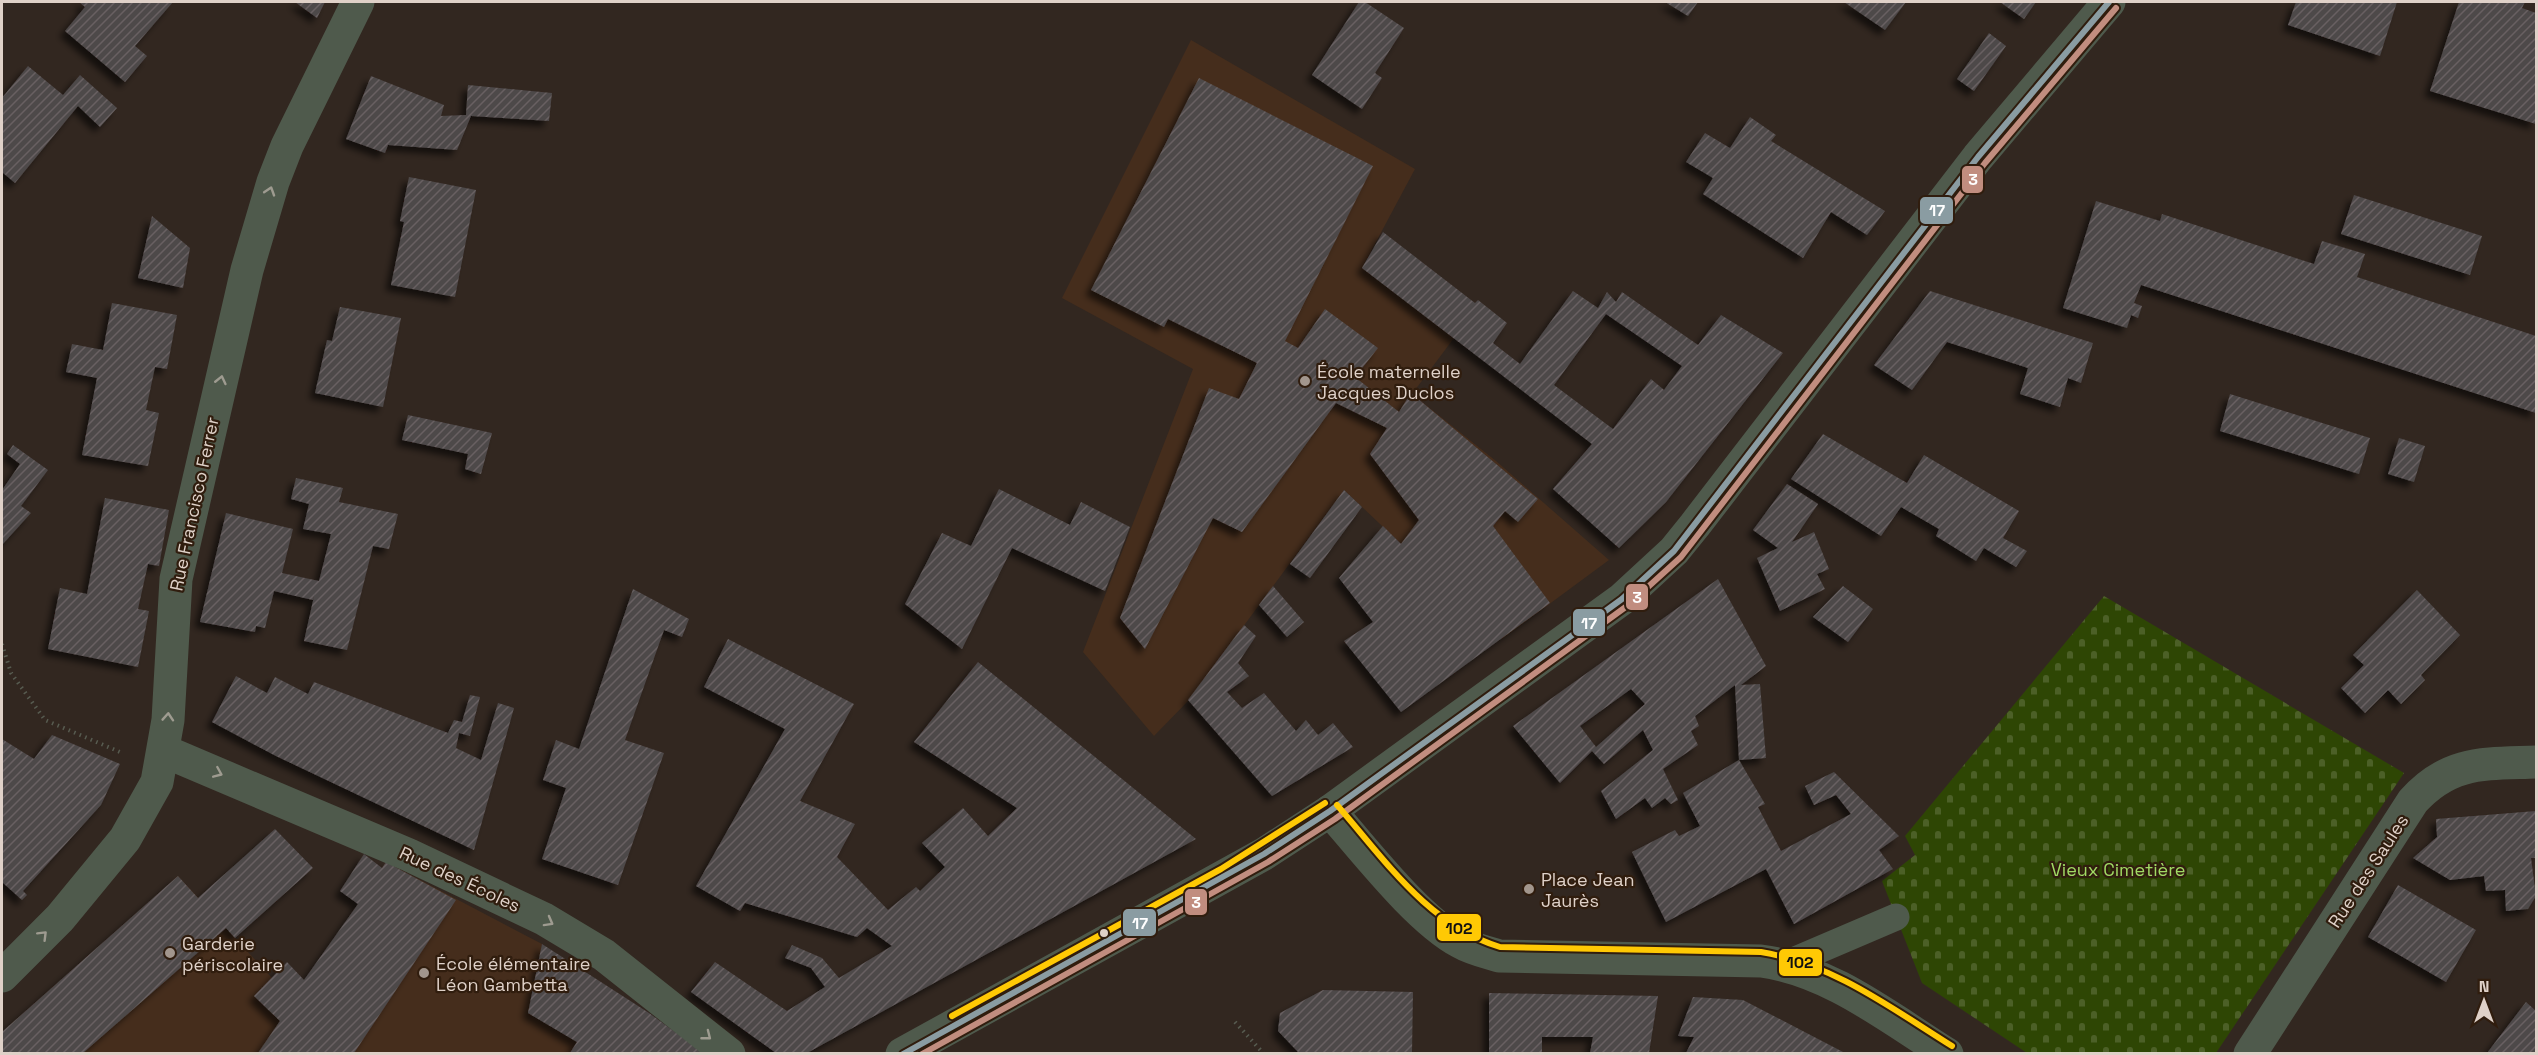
<svg xmlns="http://www.w3.org/2000/svg" width="2538" height="1055" font-family="'Space Grotesk',sans-serif">
<style>
.built{fill:#452d1c}
.cemetery{fill:url(#cemetery-stones)}
.building{fill:url(#building-hatch);fill-rule:evenodd;filter:url(#shadow)}
.lines{fill:none;stroke-linecap:round;stroke-linejoin:round}
.path{stroke:#575b50;stroke-width:4;stroke-dasharray:1.5 4.5;stroke-linecap:butt}
.service{stroke:#4f5a4c;stroke-width:27}
.minor{stroke:#4f5a4c;stroke-width:33}
.tertiary{stroke:#4f5a4c;stroke-width:33}
.bus-1-casing{stroke:#301d0e;stroke-width:10}
.bus-2-casing{stroke:#301d0e;stroke-width:10}
.bus-3-casing{stroke:#301d0e;stroke-width:10}
.bus-1{stroke:#8a9ca2;stroke-width:6}
.bus-2{stroke:#c18d7f;stroke-width:6}
.bus-3{stroke:#ffc904;stroke-width:6}
.oneway{stroke:#9e9b90}
.poi-dot{fill:#a2968d;stroke:#301d0e;stroke-width:2}
.bus-dot{fill:#dfd1c8;stroke:#301d0e;stroke-width:2}
.labels{text-anchor:middle;dominant-baseline:central;stroke-width:4.5;stroke-linejoin:round;paint-order:stroke}
.poi-label{font-size:18px;fill:#dfd1c8;stroke:#301d0e;text-anchor:start}
.street-label{font-size:18px;fill:#dfd1c8;stroke:#301d0e}
.park-label{font-size:18px;fill:#a1da64;stroke:#301d0e}
.line-badge{stroke:#301d0e;stroke-width:2}
.badge-label{font-size:16px;text-anchor:middle;font-weight:bold;fill:#fff}
.pale-badge-label{font-size:16px;text-anchor:middle;font-weight:bold;fill:#111}
</style>
<defs>
<pattern id="cemetery-stones" width="16" height="16" patternUnits="userSpaceOnUse" patternTransform="scale(1.5)"><rect width="16" height="16" fill="#2e4604"/><path d="M2 7V4a2 2 0 0 1 4 0v3zM10 15v-3a2 2 0 0 1 4 0v3z" fill="#4c6027"/></pattern>
<pattern id="building-hatch" width="6" height="6" patternUnits="userSpaceOnUse" patternTransform="scale(1.5)"><rect width="6" height="6" fill="#4e4849"/><path d="M-1 1l2-2M0 6l6-6M5 7l2-2" fill="none" stroke="#676162"/></pattern>
<filter id="shadow"><feDropShadow dx="-5.5" dy="5.5" stdDeviation="3" flood-color="#0009"/></filter>
</defs>
<rect width="100%" height="100%" fill="#322720"/>
<path class="built" d="M1191,40L1415,169L1362,268L1454,338L1412,394L1496,461L1609,560L1502,639L1344,490L1189,700L1154,736L1083,652L1193,369L1062,298Z
M386,862L542,944L528,1013L577,1042L570,1054H2V1032L178,876L272,978L280,1021Z"/>
<path class="cemetery" d="M2104,596L2404,773L2216,1053H2027L1922,983L1882,881L1915,855L1905,836Z"/>
<path class="building" d="M79,2H173L135,46L147,56L125,82L65,31L85,7Z
M295,2H325L317,18Z
M1359,2H1365L1404,28L1375,73L1382,78L1362,109L1312,75Z
M1665,2H1698L1688,16Z
M1844,2H1906L1885,30Z
M2000,2H2036L2024,19Z
M2296,2H2397L2380,56L2288,25Z
M2459,2H2525L2522,8L2536,13V124L2430,91Z
M1989,33L2006,46L1974,91L1957,79Z
M28,66L63,95L80,75L117,108L100,127L78,106L15,183L2,172V98Z
M371,76L444,105L441,116L466,115L468,85L552,93L549,121L471,116L457,150L388,145L385,153L346,139Z
M1199,78L1373,166L1285,341L1298,348L1325,309L1378,348L1355,377L1399,412L1411,393L1538,499L1518,522L1505,511L1493,526L1550,603L1401,712L1344,641L1373,622L1339,578L1383,526L1401,544L1419,520L1370,454L1387,428L1336,403L1242,532L1213,518L1145,649L1120,618L1209,388L1239,399L1257,363L1168,319L1164,327L1091,290Z
M1750,117L1776,135L1771,141L1885,211L1867,235L1831,212L1803,258L1703,194L1713,178L1686,162L1705,133L1730,148Z
M409,177L476,190L455,297L391,285L404,222L400,221Z
M2354,195L2482,236L2470,275L2341,234Z
M2096,201L2160,221L2162,214L2314,264L2322,241L2365,254L2357,277L2536,336V413L2141,285L2134,303L2142,306L2138,318L2131,315L2127,328L2063,308Z
M152,216L190,248L183,288L138,278Z
M1383,232L1475,303L1478,300L1507,323L1493,343L1520,364L1573,291L1598,308L1607,292L1616,302L1622,292L1698,345L1721,315L1783,353L1666,502L1619,548L1553,489L1592,444L1362,268ZM1606,314L1682,366L1664,390L1651,379L1613,429L1554,385Z
M1930,291L2093,343L2081,383L2068,378L2060,407L2020,394L2028,368L1947,342L1912,390L1874,365Z
M112,303L177,315L167,369L155,367L146,410L159,413L148,466L82,455L97,378L66,372L72,344L103,350Z
M340,307L401,318L383,407L315,393L327,340L332,341Z
M2230,394L2370,438L2359,474L2220,431Z
M408,415L492,433L481,474L465,469L468,454L402,440Z
M1823,434L1907,483L1924,455L2019,511L2003,538L2027,551L2016,567L1984,548L1976,561L1936,536L1939,529L1901,507L1881,536L1791,479Z
M2399,438L2425,446L2414,482L2388,474Z
M13,445L48,470L21,506L31,513L2,545V490L20,464L7,454Z
M296,478L343,488L339,502L398,514L389,549L373,546L347,650L304,641L315,592L313,600L274,591L265,628L256,626L255,632L200,622L226,513L293,529L282,573L319,581L331,534L303,529L309,504L291,499Z
M1787,484L1818,504L1792,542L1814,532L1829,569L1817,574L1825,589L1780,611L1757,558L1778,548L1753,530Z
M999,489L1070,525L1081,502L1130,527L1105,591L1012,548L962,649L905,604L942,533L971,546Z
M1344,490L1362,507L1310,578L1290,564Z
M105,498L169,510L159,566L148,564L138,609L149,611L138,667L48,649L60,588L87,594Z
M1718,579L1766,666L1741,685L1760,684L1766,758L1739,760L1735,685L1695,716L1699,726L1691,731L1698,745L1663,769L1678,800L1671,804L1665,798L1652,808L1645,798L1616,819L1601,791L1653,750L1643,730L1604,764L1592,751L1560,783L1513,726ZM1631,689L1645,704L1596,747L1580,726Z
M1273,586L1304,622L1287,637L1259,605Z
M1843,586L1873,609L1848,642L1813,617Z
M633,589L689,619L682,637L664,630L625,740L664,753L618,885L542,859L566,788L543,780L556,740L579,749Z
M2417,590L2460,635L2421,675L2425,680L2401,704L2388,690L2365,713L2341,688L2364,665L2353,655Z
M1244,625L1256,636L1238,663L1249,676L1227,692L1242,708L1264,693L1296,731L1306,720L1318,735L1333,723L1353,747L1272,796L1188,700Z
M728,639L854,704L800,801L855,824L837,857L888,910L916,887L920,891L945,867L922,843L963,808L988,836L1017,808L914,742L978,662L1196,839L807,1053H776L691,992L715,962L787,1011L825,987L811,968L785,958L792,945L822,958L839,978L892,946L867,928L857,937L745,903L740,911L696,886L785,729L704,687Z
M236,676L267,693L275,677L308,694L314,682L448,733L454,720L462,722L470,695L480,697L470,736L459,733L456,748L481,760L498,703L514,708L474,850L276,756L212,722Z
M52,735L120,764L101,805L23,891L27,895L22,900L2,882V739L34,759Z
M1739,760L1765,804L1758,807L1781,851L1851,814L1836,795L1814,805L1805,786L1834,772L1899,836L1879,850L1893,869L1794,924L1766,869L1666,922L1632,852L1675,830L1679,836L1700,826L1683,793Z
M2536,811V858H2531L2536,896L2528,909L2506,911L2505,890L2486,891L2484,876L2450,880L2413,858L2437,837L2436,819Z
M275,829L313,868L235,938L226,928L83,1053H2V1032L178,876L198,898Z
M364,854L382,868L386,862L456,900L354,1053H258L280,1021L254,996L287,962L304,980L358,904L340,891Z
M2398,885L2476,930L2446,982L2368,937Z
M542,944L649,1013L704,1053H570L577,1042L528,1013Z
M1323,990L1413,992L1412,1053H1299L1278,1031L1280,1013Z
M1489,993L1658,996L1649,1053H1590L1593,1037H1542V1053H1489Z
M1693,997L1743,1000L1845,1053H1686L1694,1037L1678,1036Z
M2526,1002L2536,1011V1053H2487Z"/>
<g class="lines">
<path class="path" d="M2,644L11,673L45,720L120,752
M1235,1022L1264,1054"/>
<path class="service" d="M1786,964L1896,917"/>
<path class="minor" d="M164,751L409,855L544,919L604,955L729,1054
M1330,811C1364,849 1417,919 1460,942C1472,949 1486,952 1499,956L1761,961C1830,970 1889,1018 1947,1054
M2,976L60,918L125,839L157,782L168,720L176,579L247,270L273,182L287,146L358,2
M2250,1054L2413,801C2450,760 2485,764 2536,762"/>
<path class="tertiary" d="M902,1054L1264,854L1330,811L1622,599L1674,551L1695,525L1978,157L2109,2"/>
<defs>
<path id="bus-1" d="M903,1054L1264,854L1330,811L1622,599L1674,551L1978,157L2109,2"/>
<path id="bus-2" d="M922,1054L1268,862L1335,819L1627,606L1681,557L1985,163L2116,8"/>
<path id="bus-3" d="M1337,805C1385,860 1428,925 1500,947L1761,952C1833,964 1891,1008 1952,1046
M952,1016L1221,869L1325,803"/>
</defs>
<use href="#bus-1" class="bus-1-casing"/>
<use href="#bus-2" class="bus-2-casing"/>
<use href="#bus-3" class="bus-3-casing"/>
<use href="#bus-1" class="bus-1"/>
<use href="#bus-2" class="bus-2"/>
<use href="#bus-3" class="bus-3"/>
</g>
<defs><path id="oneway-chevron" d="M-2-3.5L2.5 0L-2 3.5" fill="none" stroke-width="1.6" stroke-linecap="round" stroke-linejoin="round" transform="scale(1.5)"/></defs>
<g class="oneway">
<use href="#oneway-chevron" transform="translate(270 191) rotate(-72)"/>
<use href="#oneway-chevron" transform="translate(221 380) rotate(-77)"/>
<use href="#oneway-chevron" transform="translate(168 717) rotate(-86)"/>
<use href="#oneway-chevron" transform="translate(218 773) rotate(23)"/>
<use href="#oneway-chevron" transform="translate(549 922) rotate(29)"/>
<use href="#oneway-chevron" transform="translate(43 935) rotate(-45)"/>
<use href="#oneway-chevron" transform="translate(707 1036) rotate(38)"/>
</g>
<g class="poi-dot">
<circle cx="1305" cy="381" r="6"/>
<circle cx="1529" cy="889" r="6"/>
<circle cx="170" cy="953" r="6"/>
<circle cx="424" cy="973" r="6"/>
</g>
<circle class="bus-dot" cx="1104" cy="933" r="5"/>
<g class="labels">
<g class="poi-label">
<text x="1317" y="371">École maternelle<tspan x="1317" dy="21">Jacques Duclos</tspan></text>
<text x="1541" y="879">Place Jean<tspan x="1541" dy="21">Jaurès</tspan></text>
<text x="182" y="943">Garderie<tspan x="182" dy="21">périscolaire</tspan></text>
<text x="436" y="963">École élémentaire<tspan x="436" dy="21">Léon Gambetta</tspan></text>
</g>
<g class="street-label">
<text transform="translate(194 504) rotate(-78)">Rue Francisco Ferrer</text>
<text transform="translate(2368 871) rotate(-57)">Rue des Saules</text>
<text transform="translate(460 879) rotate(25)">Rue des Écoles</text>
</g>
<g class="park-label">
<text x="2118" y="869">Vieux Cimetière</text>
</g>
</g>
<g class="line-badge">
<rect x="1961" y="165" width="23" height="29" rx="6" fill="#c18d7f"/>
<rect x="1919" y="196" width="35" height="29" rx="6" fill="#8a9ca2"/>
<rect x="1625" y="583" width="24" height="28" rx="6" fill="#c18d7f"/>
<rect x="1572" y="608" width="34" height="29" rx="6" fill="#8a9ca2"/>
<rect x="1184" y="888" width="24" height="28" rx="6" fill="#c18d7f"/>
<rect x="1122" y="908" width="35" height="29" rx="6" fill="#8a9ca2"/>
<rect x="1436" y="913" width="46" height="29" rx="6" fill="#ffc904"/>
<rect x="1778" y="948" width="45" height="29" rx="6" fill="#ffc904"/>
</g>
<g class="badge-label">
<text x="1973" y="185">3</text>
<text x="1937" y="216">17</text>
<text x="1637" y="603">3</text>
<text x="1589" y="629">17</text>
<text x="1196" y="908">3</text>
<text x="1140" y="929">17</text>
</g>
<g class="pale-badge-label">
<text x="1459" y="934">102</text>
<text x="1800" y="968">102</text>
</g>
<rect width="2538" height="1055" fill="none" stroke="#dfd1c8" stroke-width="6"/>
<g transform="translate(2484 1001)" stroke="#301d0e" stroke-width="4.5" paint-order="stroke">
<path d="M0-4.5L10 22L0 15L-10 22Z" fill="#dfd1c8"/>
<text y="-9" font-size="16" font-weight="bold" text-anchor="middle" fill="#dfd1c8">N</text>
</g>
</svg>
